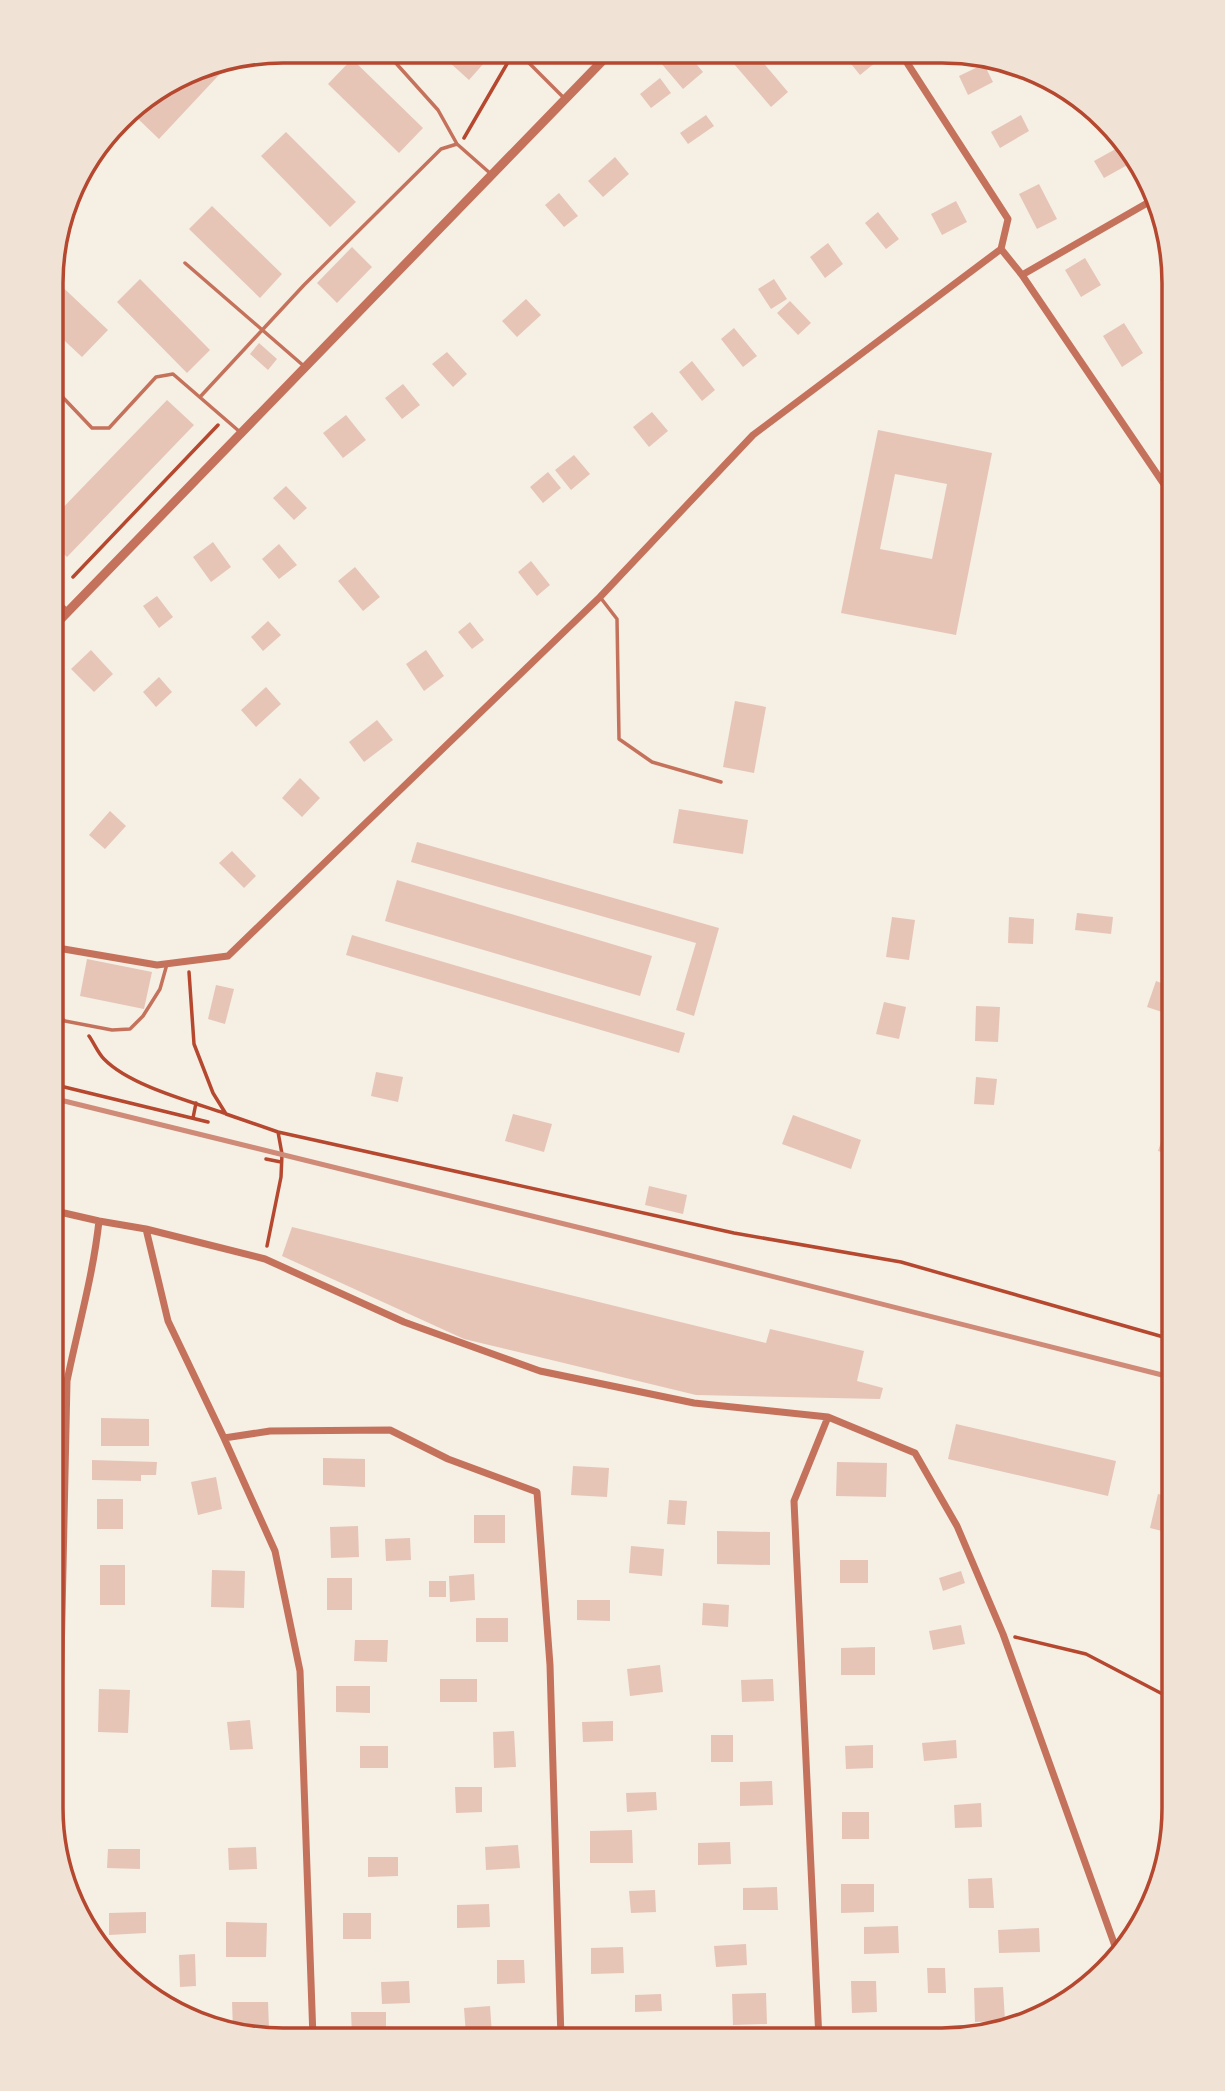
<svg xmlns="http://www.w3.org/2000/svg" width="1225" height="2091" font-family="'Work Sans',sans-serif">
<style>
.building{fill:#e6c5b7;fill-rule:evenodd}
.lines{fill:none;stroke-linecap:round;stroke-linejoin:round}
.path{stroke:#b5482f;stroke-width:3.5}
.service{stroke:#c5725c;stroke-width:3.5}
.minor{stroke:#c5725c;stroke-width:7}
.tertiary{stroke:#c5725c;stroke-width:9}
.rail{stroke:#cf8b77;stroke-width:5}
.rim{fill:none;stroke:#b5482f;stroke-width:3.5}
</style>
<rect width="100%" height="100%" fill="#f6efe4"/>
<path class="building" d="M438,52H491L493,53L469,80Z
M671,53H687L703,72L683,89L660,62Z
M746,54H756L788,92L771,107L734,64Z
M843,54H878L881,58L860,75Z
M352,59L423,128L399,153L328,84Z
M232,61L159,139L135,116L159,90L194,68Z
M984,64L993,82L968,95L959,76Z
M660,78L671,93L651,108L640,94Z
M706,115L714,126L688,144L680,133Z
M1021,115L1029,131L1000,148L991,132Z
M117,125L125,132L75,183V180Z
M286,132L356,202L330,227L261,156Z
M1121,146L1131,163L1104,178L1094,161Z
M615,157L629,174L603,197L588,181Z
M1039,184L1057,219L1037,229L1019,194Z
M559,193L578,216L564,227L545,205Z
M956,201L967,222L942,235L931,214Z
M212,206L282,274L260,298L189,229Z
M878,212L899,239L886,249L865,223Z
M828,243L843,264L825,278L810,257Z
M352,247L372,267L337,303L317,283Z
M1085,258L1101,285L1081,297L1065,270Z
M53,278L108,330L82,357L53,330Z
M140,279L210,350L187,373L117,302Z
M774,279L787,299L771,309L758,289Z
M526,299L541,315L517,337L502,321Z
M790,301L811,323L798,335L777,313Z
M1124,323L1143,353L1122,367L1103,336Z
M734,328L757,356L743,367L721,339Z
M259,343L277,359L268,370L250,354Z
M447,352L467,374L453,387L432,364Z
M692,361L715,390L702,401L679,372Z
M1174,371V402L1160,379Z
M403,384L420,405L402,419L385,398Z
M167,400L194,425L67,557L52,543V519Z
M652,412L668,431L649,447L633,427Z
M346,415L366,440L343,458L323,433Z
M878,430L992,453L956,635L841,613ZM895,474L947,484L932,559L880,549Z
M574,455L590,474L571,490L555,470Z
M548,472L561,488L543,503L530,487Z
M286,486L307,508L294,520L273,498Z
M213,542L231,567L211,582L193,557Z
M279,544L297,565L279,579L262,559Z
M531,561L550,585L537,596L518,572Z
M355,567L380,597L363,611L338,581Z
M157,596L173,617L159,628L143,606Z
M268,621L281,635L263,651L251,637Z
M470,622L484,640L472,649L458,632Z
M91,650L113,674L94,692L71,669Z
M426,650L444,676L424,691L406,664Z
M159,677L172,692L156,707L143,692Z
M266,687L281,704L256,727L241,710Z
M735,701L766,707L754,773L723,767Z
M377,720L393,740L364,762L349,742Z
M300,778L320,798L302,817L282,798Z
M679,809L748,820L743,854L673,843Z
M110,811L126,826L105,849L89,835Z
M417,842L719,928L694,1016L676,1010L696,943L411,862Z
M232,851L256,876L244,888L219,863Z
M397,880L652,956L640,996L385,921Z
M1077,913L1113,917L1111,934L1075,930Z
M892,917L915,920L909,960L886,957Z
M1009,917L1034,919L1033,944L1008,943Z
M352,935L685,1033L679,1053L346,955Z
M87,959L152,972L144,1009L80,996Z
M1156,981L1174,988V1016L1147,1007Z
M216,985L234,989L225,1024L208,1019Z
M884,1002L906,1007L899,1039L876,1034Z
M976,1006L1000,1007L998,1042L975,1041Z
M376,1072L403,1077L398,1102L371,1096Z
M976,1077L997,1079L994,1105L974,1104Z
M513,1114L552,1124L544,1152L505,1141Z
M793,1115L861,1140L851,1169L782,1144Z
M1165,1130L1174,1132V1156L1158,1151Z
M649,1186L687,1195L683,1214L645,1205Z
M292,1227L766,1343L770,1329L864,1351L857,1381L883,1388L880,1399L696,1395L464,1339L282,1256Z
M101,1418L149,1419V1446H101Z
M956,1424L1116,1461L1108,1496L948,1459Z
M323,1458L365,1459V1487L323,1485Z
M92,1460L157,1462L156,1475H141V1481L92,1480Z
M837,1462L887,1463L886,1497L836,1496Z
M573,1466L609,1468L607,1497L571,1495Z
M216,1477L222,1509L198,1515L191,1482Z
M1158,1494L1174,1498V1534L1150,1528Z
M97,1499H123V1529H97Z
M669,1500L687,1501L685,1525L667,1524Z
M474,1515H505V1543H474Z
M358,1526L359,1557L331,1558L330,1527Z
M717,1531L770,1532V1565L717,1564Z
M410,1538L411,1560L386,1561L385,1539Z
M631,1546L664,1549L662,1576L629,1573Z
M840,1560H868V1583H840Z
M100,1565H125V1605H100Z
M212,1570L245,1571L244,1608L211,1607Z
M961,1571L965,1583L943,1591L939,1578Z
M474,1574L475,1600L450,1602L449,1576Z
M327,1578H352V1610H327Z
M429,1581H446V1597H429Z
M577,1600H610V1621L577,1620Z
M703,1603L729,1605L728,1627L702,1625Z
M476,1618H508V1642H476Z
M961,1625L965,1644L933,1650L929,1631Z
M355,1640H388L387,1662L354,1661Z
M875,1647V1675H841V1648Z
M660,1665L663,1692L630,1696L627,1669Z
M440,1679H477V1702H440Z
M773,1679L774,1701L742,1702L741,1680Z
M336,1686H370V1713L336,1712Z
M99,1689L130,1690L128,1733L98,1732Z
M250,1720L253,1749L230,1750L227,1722Z
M613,1721V1741L583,1742L582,1722Z
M514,1731L516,1767L494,1768L493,1732Z
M711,1735H733V1762H711Z
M956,1740L957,1758L924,1761L922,1743Z
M873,1745V1768L846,1769L845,1746Z
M360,1746H388V1768H360Z
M772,1781L773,1805L740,1806V1782Z
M455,1787H482V1812L456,1813Z
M656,1792L657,1810L627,1812L626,1793Z
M981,1803L982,1827L955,1828L954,1805Z
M842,1812H869V1839H842Z
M632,1830L633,1863H590V1831Z
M730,1842L731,1864L698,1865V1843Z
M518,1845L520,1868L486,1870L485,1847Z
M256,1847L257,1869L229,1870L228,1848Z
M108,1849H140V1869L107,1868Z
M368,1857H398V1876L368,1877Z
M992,1878L994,1908H969L968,1879Z
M841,1884H874V1912L841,1913Z
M777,1887L778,1910H743V1888Z
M655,1890L656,1912L631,1913L629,1891Z
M489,1904L490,1927L457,1928V1905Z
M146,1912V1933L109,1935V1913Z
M343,1913H371V1939H343Z
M226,1922L267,1923L266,1957H226Z
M898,1926L899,1953L864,1954V1927Z
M1039,1928L1040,1952L999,1953L998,1930Z
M746,1944L747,1965L716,1967L714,1946Z
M623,1947L624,1973L591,1974V1948Z
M195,1954L196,1986L180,1987L179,1955Z
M497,1960H524L525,1983L497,1984Z
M927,1968H945L946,1993H928Z
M409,1981L410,2003L382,2004L381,1982Z
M851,1981H876L877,2012L852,2013Z
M1003,1987L1005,2021L975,2022L974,1988Z
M766,1993L767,2024L733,2025L732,1994Z
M661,1994L662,2011L635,2012V1995Z
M232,2002H268L269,2028L233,2029Z
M490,2006L492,2034L466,2035L464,2008Z
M351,2012H386V2033L352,2034Z"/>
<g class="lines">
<path class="path" d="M464,138L511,57
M73,577L218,425
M189,972L194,1044L213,1093L226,1114L278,1132L734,1233L901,1262L1174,1340
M89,1036C94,1043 98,1053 104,1059C129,1085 189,1101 224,1113
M52,1084L208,1122
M193,1118L196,1103
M266,1159L281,1162
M267,1246L281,1177L282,1154L278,1132
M1015,1637L1086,1654L1174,1700"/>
<path class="service" d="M385,51L438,110L457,144
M518,52L564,98
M185,263L305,367
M53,387L92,428H109L156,377L173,374L240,432
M200,397L304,285L441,149L457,144L491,174
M52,595L67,610
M600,597L617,619L619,739L652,762L721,782
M52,1012L65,1021L112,1030L130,1029L143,1016L160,989L167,964"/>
<path class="minor" d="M902,55L1008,219L1001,249
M1001,249L1022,275L1174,499
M1022,275L1156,198
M52,947L157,965L228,956L600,597L753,435L1001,249
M51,1210L99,1221L146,1229L265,1259L404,1322L540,1371L694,1403L828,1417L915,1453L957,1526L1003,1634L1119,1957
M146,1229L168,1321L224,1438L275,1551L300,1671L313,2038
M224,1438L270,1431L390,1430L448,1459L537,1492L550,1665L561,2039
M57,1846L67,1381C78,1327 93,1276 99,1221
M819,2040L794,1501L828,1417"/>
<path class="tertiary" d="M52,628L610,53"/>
<path class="rail" d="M52,1098L597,1232L1174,1378"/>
</g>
<path d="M0 0H1225V2091H0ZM283 63H942A220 220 0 0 1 1162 283V1808A220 220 0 0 1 942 2028H283A220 220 0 0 1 63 1808V283A220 220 0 0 1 283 63Z" fill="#f1e2d6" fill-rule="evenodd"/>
<path class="rim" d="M283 63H942A220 220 0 0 1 1162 283V1808A220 220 0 0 1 942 2028H283A220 220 0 0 1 63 1808V283A220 220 0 0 1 283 63Z"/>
</svg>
